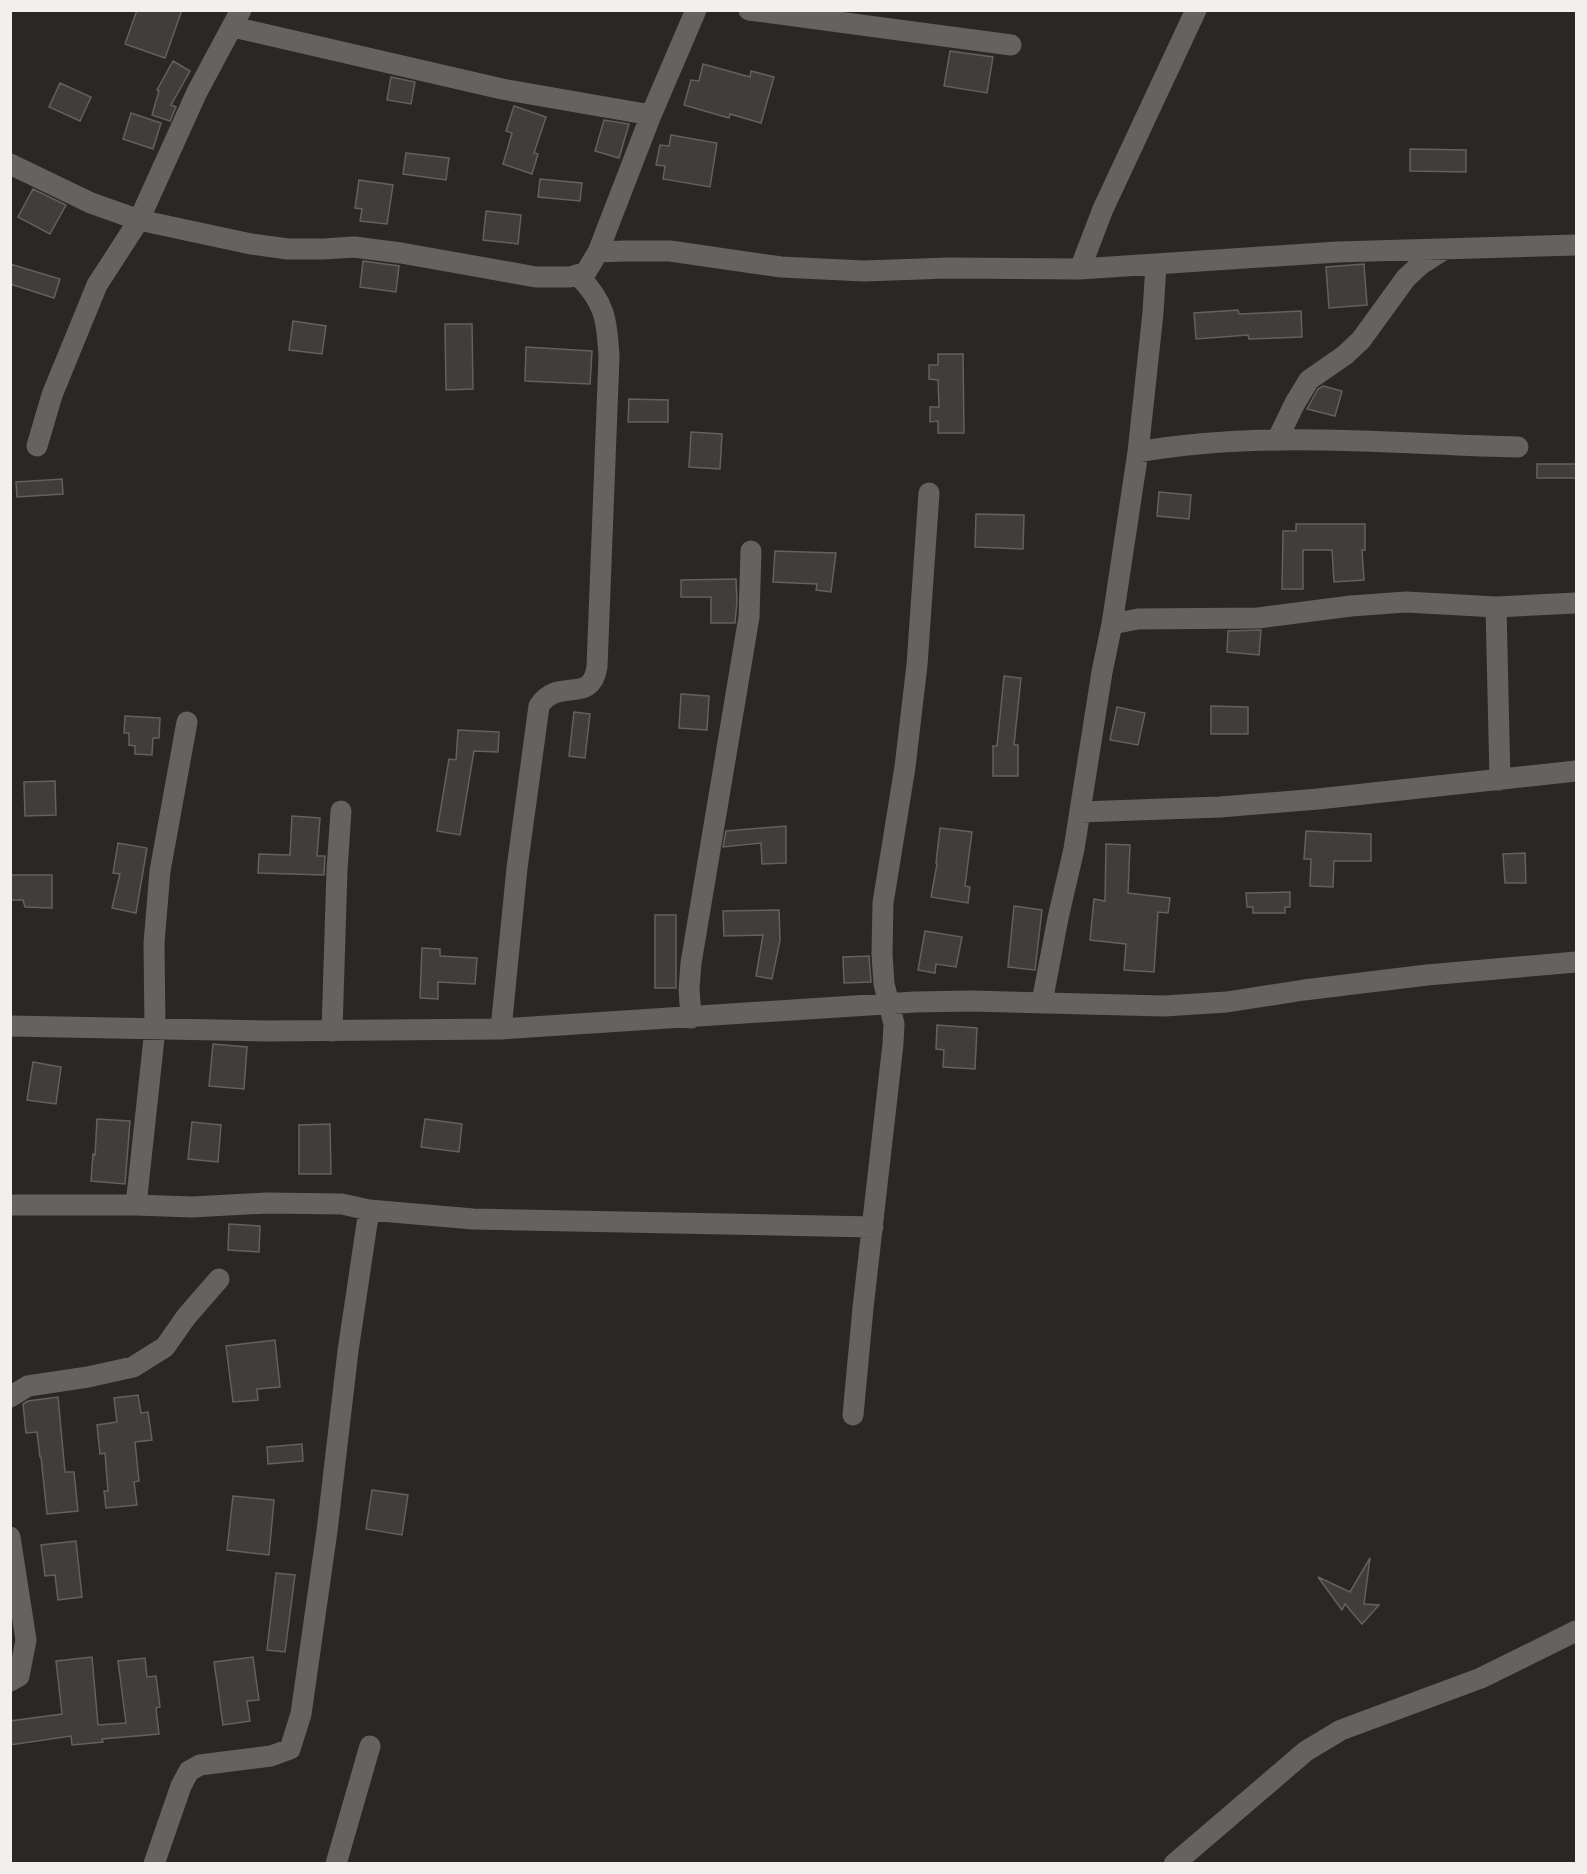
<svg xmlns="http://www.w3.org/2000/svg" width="1587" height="1874" font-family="'DejaVu Sans',sans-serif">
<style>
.building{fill:#403e3c;stroke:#63605e;stroke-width:1.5}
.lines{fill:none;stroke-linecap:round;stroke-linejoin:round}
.street{stroke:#656260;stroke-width:21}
</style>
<rect width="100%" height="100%" fill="#2a2826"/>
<path class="building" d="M137,10H182L165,58L125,44Z
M950,51L993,57L987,93L944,86Z
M173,61L190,71L171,105L176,107L170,121L152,115L159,91L157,90Z
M703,64L750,77L751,71L774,77L761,123L730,114L729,118L684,105L691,80L699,81Z
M391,77L415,82L411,104L387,100Z
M60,83L91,97L80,121L49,107Z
M514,106L546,117L534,153L538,154L532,174L503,164L512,133L506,131Z
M131,113L161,123L153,149L123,139Z
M604,120L629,124L619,158L595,151Z
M671,135L717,143L710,187L663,179L665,166L656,165L660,145L669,146Z
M1410,149L1466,150V172L1410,171Z
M406,153L449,158L446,180L403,174Z
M540,179L582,183L580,201L538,197Z
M359,180L393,185L387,224L360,221L362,209L355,208Z
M33,189L66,205L50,234L18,217Z
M486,211L521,215L518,244L483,240Z
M363,261L399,266L396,292L360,287Z
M10,264L60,279L54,298L10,284Z
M1364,264L1367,305L1329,308L1326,267Z
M1238,310L1239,314L1301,311L1302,337L1249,339L1248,335L1196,339L1194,313Z
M293,321L326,326L322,354L289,350Z
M445,324H472L473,389L446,390Z
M526,347L592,351L590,384L525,381Z
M938,354H963L964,433H938V421L930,422V407H939L938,380L929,379V365H938Z
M1323,386L1342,391L1335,416L1307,409L1318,389Z
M629,399L668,400V422H628Z
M691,432L722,434L720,469L689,467Z
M1537,464H1576V478H1537Z
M62,479L63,494L17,497L16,482Z
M1159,492L1191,495L1189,519L1157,516Z
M976,514L1024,515L1023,549L975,547Z
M1296,524H1365V550H1362L1364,580L1334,582L1332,550H1303V589H1282L1283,531H1296Z
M775,551L836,553L831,592L816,590L817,584L773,582Z
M736,579L737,601L735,623H711V597H681V580Z
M1261,630L1259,655L1227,652L1228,631Z
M1004,676L1021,678L1014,745H1018V776H993V746H997Z
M681,694L709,696L707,730L679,728Z
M1211,706L1248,707V734H1211Z
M1117,707L1145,713L1138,745L1110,740Z
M574,712L590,714L585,758L569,756Z
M125,716L160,718L159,738H153L152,755L135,754V746L129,745V733H124Z
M458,730L499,732L498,752L474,751L460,835L437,831L449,759L456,760Z
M55,781L56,815L25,816L24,782Z
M292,816L320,818L317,856H325L324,875L258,873L259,854L290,855Z
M786,826V863L762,864L761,843L723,847L726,831Z
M940,828L972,832L965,886L970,887L968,903L931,897L937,864L936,863Z
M1306,831L1371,834V861H1334L1333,887L1310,886L1311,859H1304Z
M118,843L147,848L136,913L112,908L120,874L113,873Z
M1106,844L1130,845L1128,893L1170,898L1168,913L1158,912L1154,972L1124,970L1126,944L1090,940L1094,899L1105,901Z
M1525,853L1526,883H1505L1503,854Z
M10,875H52V908L25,907L23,900H10Z
M1290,892V907H1285V913H1253V907H1247L1246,893Z
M1014,906L1042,910L1035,970L1008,967Z
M779,910L780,940L772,979L756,976L763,935L724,936L723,911Z
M655,915H676V988H655Z
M925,931L962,937L956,967L936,964L935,973L918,970Z
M422,948L440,949V956L477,958L475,984L438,982V999L420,998Z
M869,956L871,982L844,983L843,957Z
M937,1025L977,1028L975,1069L943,1067L944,1050L936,1049Z
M213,1044L247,1047L244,1089L209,1086Z
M33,1062L61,1067L56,1104L27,1100Z
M97,1119L130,1121L125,1184L91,1181L93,1154L95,1155Z
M425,1119L462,1124L459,1152L421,1147Z
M192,1122L221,1125L218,1162L188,1159Z
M330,1124L331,1174H299V1125Z
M229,1224L260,1226L259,1252L228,1250Z
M275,1340L280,1387L257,1389L258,1400L233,1402L226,1346Z
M138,1395L141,1413L148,1412L152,1440L135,1442L139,1481L134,1482L137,1505L106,1508L104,1491H108L105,1453L100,1454L97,1425L117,1422L114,1398Z
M58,1397L65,1472H74L78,1511L47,1514L41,1457H40L37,1432L26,1433L23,1404L28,1401Z
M302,1444L303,1461L268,1464L267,1447Z
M372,1490L408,1495L402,1535L366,1529Z
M233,1496L274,1500L269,1555L227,1550Z
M76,1541L82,1597L58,1600L55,1575L45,1576L41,1545Z
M1370,1558L1364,1604L1379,1605L1362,1624L1345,1604L1342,1610L1318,1577L1350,1592Z
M276,1573L295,1575L285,1652L267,1650Z
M92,1657L98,1725L126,1723L118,1661L145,1658L147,1677L156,1676L160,1707L156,1708L159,1734L102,1739L103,1742L72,1745L71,1736L10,1745V1721L62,1714L56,1661Z
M253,1657L259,1700L247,1701L250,1721L223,1725L214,1662Z"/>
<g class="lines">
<path class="street" d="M749,10L1011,45
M233,27L502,89L651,115
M10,164L91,203L139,220L251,244L288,249H323L354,247L401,253L536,277H570L586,272L598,252L651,115L696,10
M598,252L625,251H670L781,267L864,271L948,268L1080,269L1337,252L1576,245
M1080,269L1103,209L1196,10
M1277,440L1295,403L1309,380L1345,355L1361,340L1406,278L1420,265L1445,249
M37,446L52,395L97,285L139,220L197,92L241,10
M1138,452C1264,430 1392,444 1518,447
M1496,607L1500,780
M1112,624L1138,619L1258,618L1351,606L1406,602L1496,607L1576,603
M1080,812L1220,807L1318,799L1576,771
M1042,1002L1058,918L1074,849L1102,672L1112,624L1138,452L1153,313L1156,264
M691,1018L689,989L691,963L749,617L751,551
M10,1026L266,1031L501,1029L915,1002L972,1001L1164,1006L1227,1002L1304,990L1427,975L1576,962
M501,1029L517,868L539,706C558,676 591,706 597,667L609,357C607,319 605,303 578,275
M332,1031L337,870L341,811
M10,1205H136L192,1207L267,1203L342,1204L369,1210L473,1219L873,1227
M136,1205L155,1029L154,943L160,871L187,722
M10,1397L28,1386L88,1377L133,1367L165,1347L186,1317L219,1279
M853,1415L863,1308L893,1044L894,1024L884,984L882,954L883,903L905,767L917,665L929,493
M10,1537L26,1640L19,1676L10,1681
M154,1864L181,1786L189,1771L200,1765L271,1756L290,1749L301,1714L327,1531L348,1351L369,1210
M336,1864L370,1746
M1174,1864L1306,1751L1341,1730L1481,1678L1576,1631"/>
</g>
<rect width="1587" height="1874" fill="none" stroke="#f1f0ee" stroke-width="24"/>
</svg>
